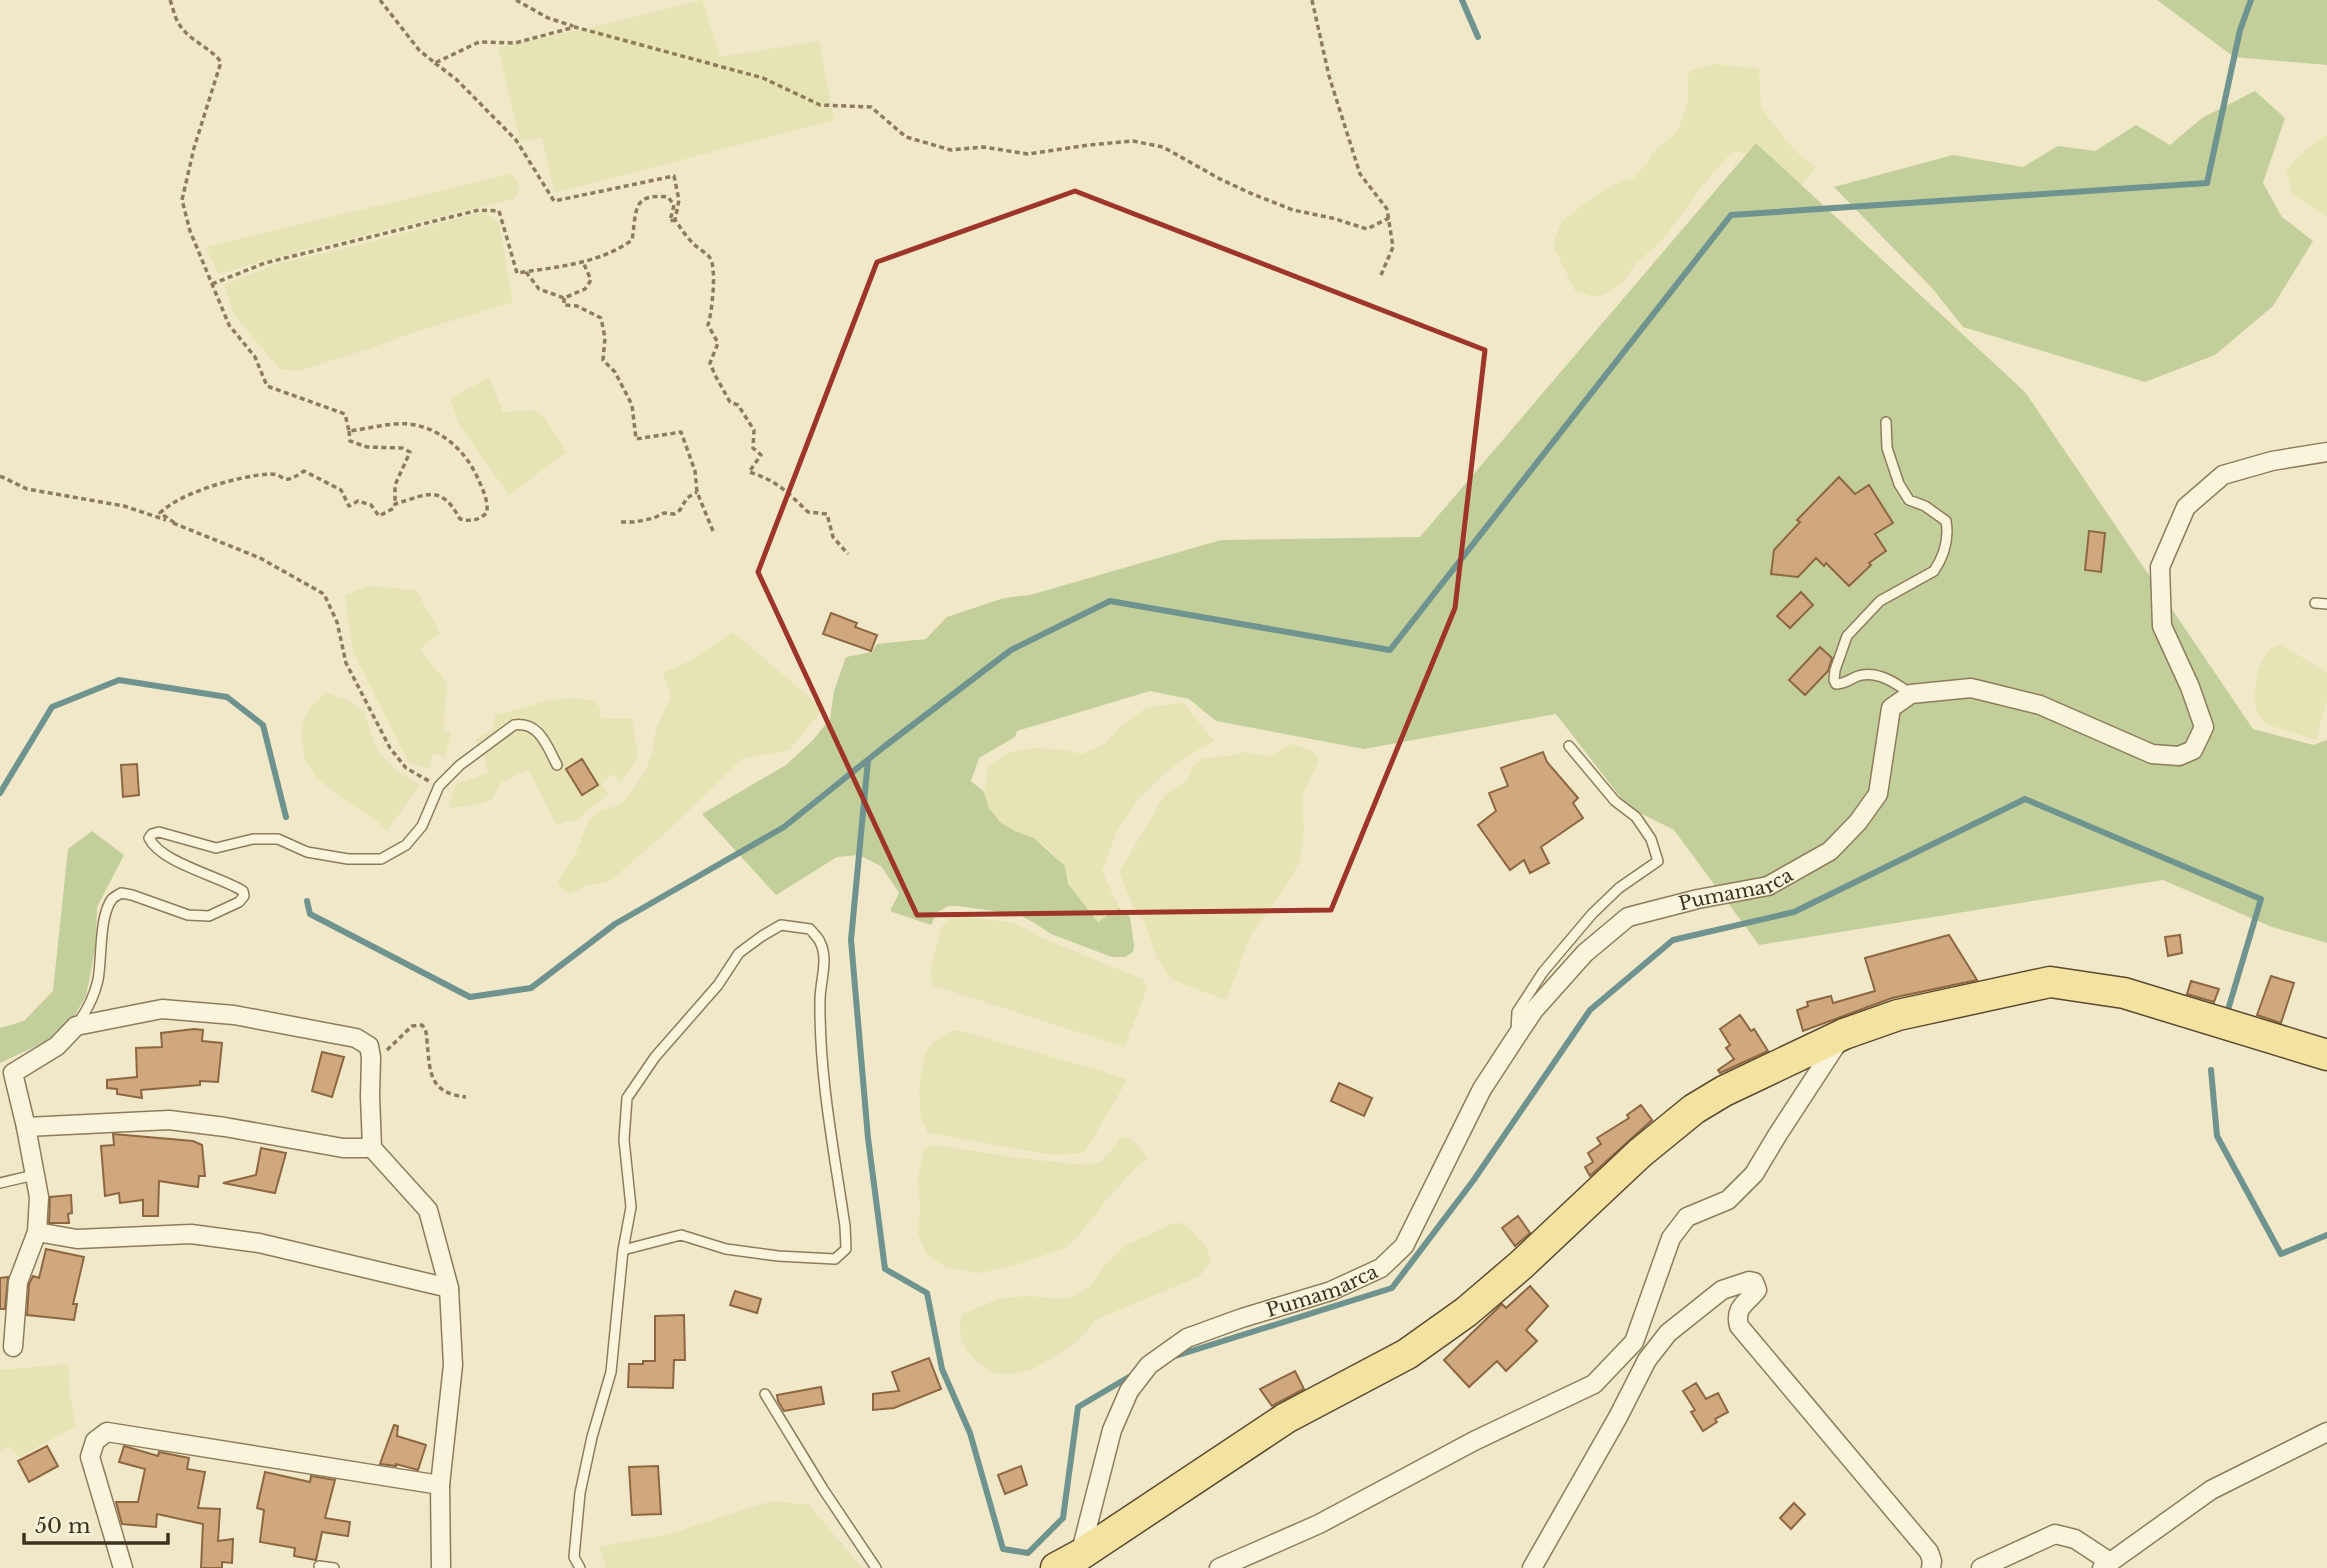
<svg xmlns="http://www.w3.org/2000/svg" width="2327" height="1568" font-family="'Libre Baskerville',serif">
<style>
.farmland{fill:#e6e3b5}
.green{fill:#c3cf9b}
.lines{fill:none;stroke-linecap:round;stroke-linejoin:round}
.stream{stroke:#6f938e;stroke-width:6}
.building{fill:#cfa87d;stroke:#8d6741;stroke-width:2}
.lane-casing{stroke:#8d7b5c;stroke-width:12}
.street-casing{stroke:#8d7b5c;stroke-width:21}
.primary-casing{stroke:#5b4930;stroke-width:33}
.path{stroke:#8d7b5c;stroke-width:3.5;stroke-dasharray:5 3.5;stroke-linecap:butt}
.lane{stroke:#faf4dc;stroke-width:9}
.street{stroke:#faf4dc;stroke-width:18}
.primary{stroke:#f3e2a0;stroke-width:30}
.marked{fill:none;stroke:#9e352a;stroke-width:5;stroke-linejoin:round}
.labels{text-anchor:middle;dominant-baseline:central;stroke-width:7;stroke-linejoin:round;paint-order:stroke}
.street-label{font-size:19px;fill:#3d3120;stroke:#f7f1d8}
</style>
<rect width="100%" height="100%" fill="#f0e8c8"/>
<path class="farmland" d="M702,0L720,57L819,41L834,120L555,193L542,138L520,141L498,47L590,28Z
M1717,64L1759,69L1761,108L1794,150L1816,168L1801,185L1757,143L1744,154L1733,151L1702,186L1663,240L1635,264L1623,282L1602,295L1591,296L1575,291L1553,245L1562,221L1595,196L1625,179L1632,180L1647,163L1653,152L1678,131L1688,100V76L1691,70Z
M2327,134V217L2292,194L2286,170L2300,155Z
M511,174L519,184L517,195L513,199L307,249L230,271L218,274L207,249L209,246Z
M483,212L489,215L499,223L513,302L421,330L371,348L299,371L280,369L235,316L224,285L279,263L339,250Z
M489,377L503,412L536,410L545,418L566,452L509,495L460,426L450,399Z
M367,586L416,590L440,633L420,649L447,684L443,731L451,733L445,757L433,754L429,769L408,762L353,652L345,596Z
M733,632L823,709L789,750L741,759L671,828L609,882L586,885L569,895L557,883L576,853L589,820L600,810L617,806L627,798L644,774L652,754L656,729L671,696L663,673L690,661Z
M2281,644L2327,673V700L2316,740L2266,724L2256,711L2254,693L2259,668L2269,650Z
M326,693L348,700L363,711L378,751L395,770L419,785L387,831L375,819L343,799L317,778L305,761L301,731L304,719L314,703Z
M575,698L595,701L600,708V718L632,719L638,756L620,784L613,774L601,783L608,794L576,821H565L557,826L528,769L501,783L491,800L476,805L451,808L449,805L456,784L488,773L485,758L475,739L493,730L495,715L551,700Z
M1183,703L1214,741L1182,759L1160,778L1138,799L1117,831L1102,871L1119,908L1098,922L1068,884L1065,866L1051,851L1034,838L1015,831L1001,823L989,808L984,792L988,767L1007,753L1033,748L1058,749L1082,754L1106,743L1117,730L1147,707Z
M1292,744L1313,751L1319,760L1302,796L1304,831L1300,861L1288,883L1251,935L1226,1000L1172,980L1158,960L1145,924L1132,905L1119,872L1165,795L1181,785L1188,779L1192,768L1203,758L1230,756L1246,752L1268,757Z
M962,916L1014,923L1038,936L1144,980L1147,989L1124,1047L932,985L931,969L941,928L949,919Z
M952,1031H961L1105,1072L1127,1080L1084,1153L1053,1155L928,1133L921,1118L919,1088L923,1064L926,1052L933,1043Z
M1122,1137L1130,1138L1148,1158L1133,1171L1107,1199L1081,1233L1065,1248L1018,1264L980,1273L945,1267L926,1254L918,1234L920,1209L918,1179L924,1148L933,1145L1020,1158L1082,1165L1101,1162Z
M1176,1222L1187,1226L1206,1247L1211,1260L1200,1276L1097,1319L1078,1341L1034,1369L1013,1374L994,1373L977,1361L966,1350L961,1338L960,1325L962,1314L999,1299L1028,1296L1060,1299L1077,1295L1089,1287L1107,1263L1125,1246Z
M68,1364L70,1396L76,1426L19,1457L10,1446L0,1451V1370Z
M771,1501L809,1505L862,1568H606L599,1547L673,1533Z"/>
<path class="green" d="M2157,0H2327V65L2234,57Z
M2255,91L2285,118L2263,183L2282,217L2313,241L2273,306L2215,355L2145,382L1963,327L1932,288L1834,187L1953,155L2023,167L2058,146L2095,151L2136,125L2170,145L2202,118Z
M1756,143L2025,392L2253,729L2313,745L2327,740V943L2272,927L2163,880L1759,945L1674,830L1628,807L1556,714L1364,749L1216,721L1189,699L1150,691L1017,731L1015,737L979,758L971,781L984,792L989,808L1001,823L1015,831L1034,838L1065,866L1068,884L1098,922L1119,908L1130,917L1134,945L1133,952L1125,957H1112L1051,934L1033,922L1021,916L994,911L957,906H948L936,913L931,925L890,911L899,893L881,866L859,855L837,857L776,895L702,814L786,765L813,740L830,719L834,691L846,657L872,652L877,644L926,639L947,617L1004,598L1030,595L1221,540L1420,537Z
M92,831L124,855L97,907L96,945L86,996L72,1020L49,1040L0,1063V1028L24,1021L53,991L68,849Z"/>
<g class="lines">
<path class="stream" d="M1462,0L1478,37
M868,760L851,940L868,1138L885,1269L927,1293L942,1369L970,1433L1003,1549L1028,1553L1063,1518L1078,1407L1134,1374
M0,793L52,707L119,680L227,697L263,725L286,817
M307,901L310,914L470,997L531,988L615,924L784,827L885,746L1011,650L1110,601L1390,650L1731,215L2207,183L2240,30L2251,0
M2211,1070L2217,1136L2281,1254L2327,1235
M1169,1358L1392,1288L1473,1181L1590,1010L1673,940L1794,912L2025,799L2261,899L2227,1013"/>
</g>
<path class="building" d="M1839,477L1855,494L1869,485L1893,523L1875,534L1886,551L1869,563L1871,565L1849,586L1826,563L1824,566L1816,558L1798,577L1771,574L1774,550L1800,522L1797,520Z
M2089,531L2105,533L2101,572L2085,570Z
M1801,592L1813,605L1790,628L1777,616Z
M831,613L857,623L855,627L877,635L871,651L823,634Z
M1820,647L1832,658L1828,671L1805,695L1789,680Z
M1543,752L1547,762L1578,798L1573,803L1583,818L1541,847L1549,863L1530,873L1524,860L1510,870L1478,825L1496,811L1489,793L1508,786L1501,768Z
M582,759L598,785L582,795L566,769Z
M137,764L139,795L123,797L121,765Z
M1949,935L1977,980L1892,998L1803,1031L1797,1010L1808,1006L1807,1002L1831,996L1833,1003L1875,991L1865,958Z
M2180,935L2182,953L2168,956L2165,937Z
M2271,976L2294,983L2281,1023L2257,1015Z
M2191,981L2219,989L2214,1002L2187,994Z
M1740,1015L1751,1031L1754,1029L1768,1051L1720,1073L1718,1070L1734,1059L1726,1048L1730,1045L1720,1029Z
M194,1029L203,1030L202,1041L222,1043L218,1082L200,1081V1085L141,1090L142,1098L117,1094V1089L107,1088V1080L137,1077L136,1048L162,1047L161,1033Z
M322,1052L344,1057L332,1097L312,1091Z
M1339,1083L1372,1098L1364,1116L1331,1101Z
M1641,1105L1652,1120L1590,1176L1585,1167L1593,1162L1588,1153L1601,1144L1597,1138L1629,1118L1627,1115Z
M113,1134L193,1141L202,1145L205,1176H199L198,1187L159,1181L158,1216H143V1200L120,1203L119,1193L105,1196L101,1146L114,1145Z
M261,1148L286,1153L275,1193L223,1183L256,1175Z
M71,1195L72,1213L68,1214L69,1223H49L50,1197Z
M1518,1216L1530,1233L1515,1246L1502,1228Z
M46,1249L84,1257L73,1304H77L74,1320L27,1315L29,1284L33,1276L39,1278Z
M8,1277L5,1309H0V1278Z
M1530,1286L1548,1306L1526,1330L1537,1341L1506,1371L1497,1361L1469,1387L1444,1360L1502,1304L1506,1308Z
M735,1291L761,1299L757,1313L730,1305Z
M684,1315L685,1360H674L673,1388L628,1387L629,1364H643V1361H655V1316Z
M929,1358L941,1389L894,1408L873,1410V1394L899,1391L892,1372Z
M1295,1371L1304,1389L1272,1406L1260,1389Z
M1696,1383L1706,1399L1718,1393L1728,1412L1715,1419L1717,1422L1703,1431L1691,1412L1695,1410L1683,1391Z
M821,1387L824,1404L784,1411L778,1401L777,1395Z
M394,1425L398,1426L397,1436L426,1445L418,1470L396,1464V1466L380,1464Z
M47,1446L58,1466L29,1482L18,1461Z
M124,1446L158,1456L159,1452L189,1458L187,1469L205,1472L198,1508L220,1509L218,1541L233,1539L232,1563L222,1562V1568H201L203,1524L157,1514L156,1527L122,1524L116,1502H138L145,1469L119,1462Z
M658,1466L661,1514L632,1515L629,1467Z
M1021,1466L1027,1485L1005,1494L998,1475Z
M265,1472L310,1482L311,1476L335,1480L325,1518L350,1522L348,1536L322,1532L316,1560L294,1556L295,1548L260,1542L264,1510L257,1508Z
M1794,1503L1805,1514L1791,1529L1780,1518Z"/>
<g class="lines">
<defs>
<path id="lane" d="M1886,422L1887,448L1899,484L1909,500L1925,506L1946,521C1949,538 1944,556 1934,571L1880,601L1847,636L1835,670L1834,680L1836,684C1845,684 1850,679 1858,676C1877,670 1896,683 1911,694
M2315,603L2327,604
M77,1024C87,1011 94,997 98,980C102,959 99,916 112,899C114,897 118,895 121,893L132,895L188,915L209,916L239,902L244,896L243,891C219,876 161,863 149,838L152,834L159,832L216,848L253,839H278L307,852L348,859H381L406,845L422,826L439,786L460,765L514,725C539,721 547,746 557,765
M1516,1032L1517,1012L1543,972L1592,914L1619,888L1658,861L1651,839L1636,817L1615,801L1569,746
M0,1183L34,1175
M765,1394L823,1489L876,1568
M319,1566L334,1568
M580,1568L574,1557L580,1493L592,1437L611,1372L623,1250L631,1207L624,1140L627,1098L655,1057L718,985L739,953L762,936L781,925L810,929C813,933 818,937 820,942C829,959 820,982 820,1000C819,1076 834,1151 845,1226L846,1249L835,1259L778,1256L726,1249L681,1235L623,1250"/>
<g id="street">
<path d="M26,1127L13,1073L57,1046L76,1026L162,1009L234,1015L356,1038L369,1046L371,1057L370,1096L372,1148L428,1210L449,1288L453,1365L440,1485L441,1568"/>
<path d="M37,1232L77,1239L191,1234L259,1243L449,1288"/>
<path d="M13,1347L18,1282L37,1232L39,1197L26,1127L169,1120L225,1127L343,1148H372"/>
<path id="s1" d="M1080,1555L1112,1430L1129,1391L1149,1365L1187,1338L1242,1318L1331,1291L1381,1268L1404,1246L1482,1089L1516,1037L1534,1010L1585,953L1628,917L1698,899L1768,886L1830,851L1858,822L1878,794L1891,708L1911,694L1971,688L2040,705L2152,754L2179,756L2193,750L2204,727L2190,687L2162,626L2160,567L2186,507L2223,475L2272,461L2327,452"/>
<path d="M123,1568L90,1457L95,1441L107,1432L440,1485"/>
<path d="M1219,1568L1319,1524L1474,1441L1594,1384L1634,1342L1671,1238L1687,1217L1728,1200L1754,1174L1778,1134L1840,1039"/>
<path d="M1532,1568L1618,1417L1647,1360L1668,1333L1722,1290L1749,1281L1754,1282L1757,1290C1747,1303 1734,1307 1739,1326L1929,1552L1932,1561L1931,1568"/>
<path d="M1981,1568L2055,1534L2075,1539L2110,1562"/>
<path d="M2102,1568L2211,1490L2327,1432"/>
</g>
<path id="primary" d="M1056,1568L1080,1555L1286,1418L1407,1354L1466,1312L1521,1265L1640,1153L1694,1109L1724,1091L1844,1034L1898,1015L2050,982L2124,993L2327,1055"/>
</defs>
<use href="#lane" class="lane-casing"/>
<use href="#street" class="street-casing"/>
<use href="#primary" class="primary-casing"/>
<path class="path" d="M170,0C173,7 174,16 178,22C187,40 209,46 221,62L194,148L182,200L190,231L229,325L255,357L267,386L345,414L349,431C368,429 391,422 409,424C442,428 467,452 479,481C484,492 488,501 487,513C478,520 472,522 460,519C441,484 428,494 395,504L394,508L379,516L371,505L358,501L349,506L341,490L304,471C279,488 287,473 269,474C239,476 181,492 160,513L175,523
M380,0L419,50L435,63L479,42L515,43L575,27L763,78L820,105L871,107L906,137L951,150L983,147L1028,154L1089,145L1133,141L1163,147L1220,179L1250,193L1293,210L1332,218L1367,229L1389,218
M516,0L548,18L573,26
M1312,0L1329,76L1360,174L1387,209L1393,247L1381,275
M435,63L457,80L516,140L554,201L674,176L679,200L675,220C681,228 686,237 693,243C698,249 706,252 710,258C717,268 712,313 708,325L718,343L710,363L715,375L730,402L738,405L754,430L753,448L761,455L749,472C778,481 787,492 808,512L827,514L833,537L848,554
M526,272L539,289L564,298L585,289L591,280L583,262
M212,284L265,263L479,210L499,211L517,273C556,267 599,264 632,240C637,211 631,193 668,197L674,205L670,221L675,220
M564,298V305L577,306L601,318L605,338L603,360L615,372L632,405L636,439L681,432L695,471L697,492L713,531
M349,431L350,441L367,447L402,448L410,452L395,485V504
M0,476L27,489L124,506L166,520
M621,522H635L654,518L664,513L674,514L680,510L687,498L697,492
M173,523L260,558L324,594L337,622L346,663L390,748L406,768L429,781
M387,1050L412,1026L422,1025C427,1031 426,1033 427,1041C430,1073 429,1093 466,1097"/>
<use href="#lane" class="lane"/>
<use href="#street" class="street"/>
<use href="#primary" class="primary"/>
</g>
<path class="marked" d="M1075,191L1485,350L1455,608L1331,910L917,915L758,572L877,262Z"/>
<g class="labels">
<g class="street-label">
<text stroke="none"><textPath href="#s1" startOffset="1003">Pumamarca</textPath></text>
<text stroke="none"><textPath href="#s1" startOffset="394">Pumamarca</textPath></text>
</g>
</g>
<path d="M24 1533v10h144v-10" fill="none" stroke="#3d3120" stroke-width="3.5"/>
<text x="35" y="1533" font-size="21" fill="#3d3120" stroke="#f7f1d8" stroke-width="5" paint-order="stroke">50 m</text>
</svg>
